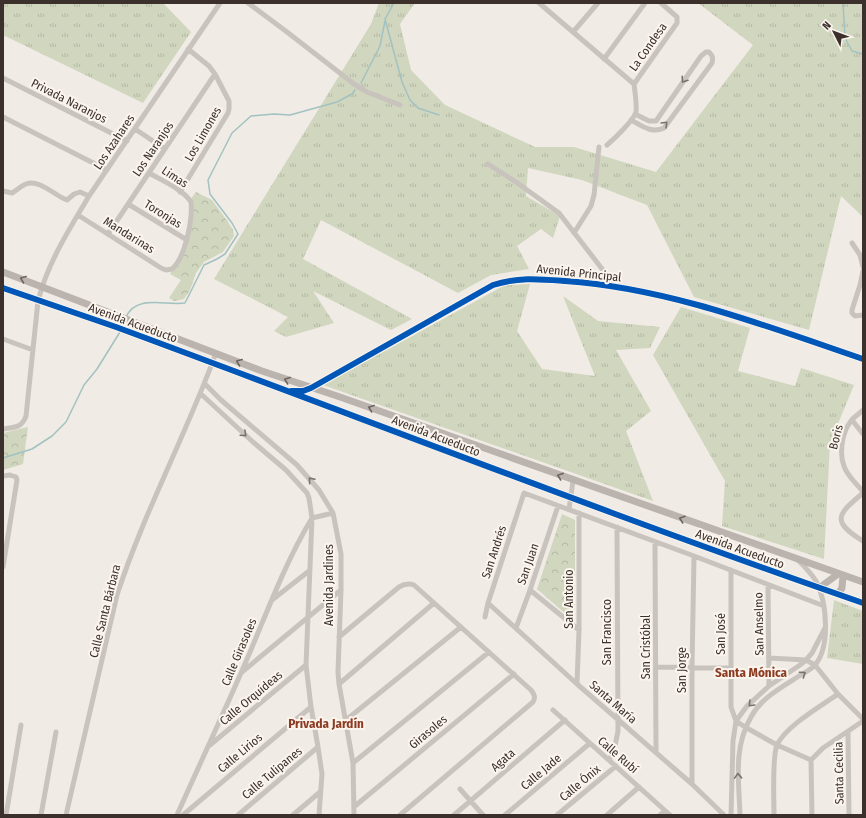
<svg xmlns="http://www.w3.org/2000/svg" width="866" height="818" font-family="'Fira Sans Condensed',sans-serif">
<style>
.grass{fill:url(#grass-tufts)}
.forest{fill:url(#forest-crowns)}
.lines{fill:none;stroke-linecap:round;stroke-linejoin:round}
.stream{stroke:#a1c2c1;stroke-width:1.5}
.street{stroke:#c9c3be;stroke-width:5}
.secondary{stroke:#bab3ae;stroke-width:7}
.cycleway-casing{stroke:#fbf5ee;stroke-width:8}
.cycleway{stroke:#0057b8;stroke-width:6}
.oneway{stroke:#7b726d}
.oneway2{stroke:#6e645f}
.labels{text-anchor:middle;dominant-baseline:central;stroke-width:4;stroke-linejoin:round;paint-order:stroke}
.street-label{font-size:12px;fill:#3b302b;stroke:#fbf5ee}
.neighbourhood-label{font-size:13px;font-weight:bold;fill:#8c3b22;stroke:#fbf5ee}
</style>
<defs>
<pattern id="grass-tufts" width="24" height="20" patternUnits="userSpaceOnUse"><rect width="24" height="20" fill="#d1d6bf"/><path d="M3 7l-1-3M5 7V3M7 7l1-3M15 17l-1-3M17 17v-4M19 17l1-3" fill="none" stroke="#b4b8a4"/></pattern>
<pattern id="forest-crowns" width="20" height="18" patternUnits="userSpaceOnUse"><rect width="20" height="18" fill="#d1d6bf"/><path d="M2 6a3 3 0 1 1 6 0M12 15a3 3 0 1 1 6 0" fill="none" stroke="#b4b8a4"/></pattern>
</defs>
<rect width="100%" height="100%" fill="#f0ebe5"/>
<path class="grass" d="M3,3H163L191,32L143,103L5,36L3,38Z
M379,3H415L400,24L411,70L445,105L535,147H574L656,172L753,45L698,3H863V217L841,196L809,330L694,297L647,205L582,180L528,168L526,196L560,216L553,238L541,229L517,246L529,269L491,275L458,293L321,220L303,259L412,319L391,330L313,291L334,323L286,337L274,331L288,317L214,279L371,24Z
M530,284L517,331L542,369L595,376L563,296L598,321L660,327L650,348L616,350L651,411L626,431L653,501L323,385L505,285Z
M681,307L750,328L738,371L795,386L801,368L854,385L830,443L824,559L722,526L725,481L653,355Z
M834,600L863,611V664L827,658Z"/>
<path class="forest" d="M196,192L212,200L228,222L233,230L234,236L223,252L204,262L196,273L190,290L184,299L174,301L169,298L181,280L170,274L181,256L187,240L190,200Z
M28,427L23,464L3,470V433Z
M562,514L575,520V622L537,589Z"/>
<g class="lines">
<path class="stream" d="M394,3L385,19L402,82L410,100L418,108L439,115
M843,3L845,38L852,51L863,54
M361,83L380,46L385,21
M126,317C137,294 165,306 185,303L204,265L217,259L225,254L238,234L232,223L210,194L208,180L232,133L251,116L274,114L290,115L337,102L352,94L355,90
M3,458L32,449L52,436L66,422L84,385L97,369L120,332"/>
<path class="street" d="M248,3L287,32L354,84L367,92L400,105
M539,3L634,84
M573,32L598,3
M604,59L645,3
M3,78L127,141
M634,84L677,23V17L661,3
M3,117L107,170
M631,120C642,126 652,134 664,128L712,63C713,58 713,56 709,52H706L701,56L656,121H649L635,114
M135,129L165,149
M607,145C614,139 634,120 636,112C637,104 635,93 634,84
M488,164L516,182L559,213L616,287
M3,191L12,193C17,190 21,186 26,184C40,179 55,196 67,200L74,194L80,192L89,196
M180,192L228,113L229,109V101L215,74L209,66L188,49
M128,204L187,240
M78,215L161,268L166,270L172,269C185,258 193,219 191,202C184,190 161,180 149,173
M574,233L591,206L594,195L599,147
M108,234L215,74
M852,243L860,255L863,267
M863,271L860,285L852,310V313L855,316L863,315
M3,339L33,350
M205,384L221,400L297,465L319,490L333,513L341,554V590L338,672L339,684L353,763L354,815
M201,394L253,442L286,470L307,493L309,498L312,518L306,665L311,707L318,747L322,774L319,815
M863,410C859,414 854,417 851,421C842,432 839,453 844,466C847,476 857,484 863,492
M852,420L863,434
M3,429C14,427 22,428 26,416L38,301C48,262 69,230 89,196L220,3
M3,476L10,475L16,477L17,480L3,567
M863,493C838,514 830,521 863,541
M569,509L573,481
M655,542L656,752
M731,570V707L736,721L745,727L777,745L811,760
M768,585L769,686
M530,590L579,630
M272,600L309,571
M488,603L577,684L692,784L724,815
M485,617L488,603L524,493L694,556L824,606
M516,628L530,590L558,506
M339,637L399,587C404,584 408,583 414,585L531,690C534,694 536,697 533,702L400,815
M769,658L806,660L815,665L838,694L863,719
M656,667L731,668
M242,672L341,590
M339,684L434,603
M577,684L579,630V513
M553,710L670,815
M346,720L461,627
M848,732L849,815
M210,745L306,665
M609,760L614,751L618,731L617,527
M811,760L823,748L863,721
M811,760L812,815
M353,763L489,652
M692,784V667L694,556
M460,789L483,815
M355,806L514,674
M6,815L21,725
M41,815L56,732
M66,815L117,595C144,512 186,435 216,353
M177,815C198,768 220,721 241,673C264,621 283,566 312,518L333,513
M183,815L311,707
M238,815L318,747
M293,815L320,792
M454,815L565,720
M505,815L589,744
M557,815L616,766
M607,815L639,787
M660,815L665,811
M731,815L733,741L736,721L747,706L769,686L800,665L806,660L812,653L825,628
M740,815C739,781 733,748 751,717C761,698 782,687 799,676C804,673 810,670 814,666C831,648 827,602 816,581C811,573 805,567 798,560
M774,815C774,801 772,756 777,745C786,726 821,706 838,694"/>
<path class="secondary" d="M3,272L262,371L340,397L863,582
M3,288C40,301 78,314 116,327C365,419 612,516 863,603
M291,391H303L311,388L493,285C518,277 539,279 565,281C668,288 766,326 863,359
M819,588L838,574
M838,594L842,588L843,576"/>
<defs>
<path id="cycleway" d="M3,288C40,301 78,314 116,327C365,419 612,516 863,603
M291,391H303L311,388L493,285C518,277 539,279 565,281C668,288 766,326 863,359"/>
</defs>
<use href="#cycleway" class="cycleway-casing"/>
<use href="#cycleway" class="cycleway"/>
</g>
<defs><path id="oneway-chevron" d="M-2-3.5L2.5 0L-2 3.5" fill="none" stroke-width="1.6" stroke-linecap="round" stroke-linejoin="round"/></defs>
<g class="oneway">
<use href="#oneway-chevron" transform="translate(684 80) rotate(124)"/>
<use href="#oneway-chevron" transform="translate(665 124) rotate(-45)"/>
<use href="#oneway-chevron" transform="translate(244 434) rotate(42)"/>
<use href="#oneway-chevron" transform="translate(311 480) rotate(-131)"/>
<use href="#oneway-chevron" transform="translate(803 674) rotate(-34)"/>
<use href="#oneway-chevron" transform="translate(751 704) rotate(135)"/>
<use href="#oneway-chevron" transform="translate(738 776) rotate(-92)"/>
</g>
<g class="oneway2">
<use href="#oneway-chevron" transform="translate(23 279) rotate(-159)"/>
<use href="#oneway-chevron" transform="translate(239 362) rotate(-159)"/>
<use href="#oneway-chevron" transform="translate(287 380) rotate(-160)"/>
<use href="#oneway-chevron" transform="translate(371 408) rotate(-160)"/>
<use href="#oneway-chevron" transform="translate(560 476) rotate(-160)"/>
<use href="#oneway-chevron" transform="translate(682 519) rotate(-161)"/>
</g>
<g class="labels">
<g class="street-label">
<text transform="translate(648 47) rotate(-55)">La Condesa</text>
<text transform="translate(69 101) rotate(27)">Privada Naranjos</text>
<text transform="translate(203 134) rotate(-60)">Los Limones</text>
<text transform="translate(114 142) rotate(-56)">Los Azahares</text>
<text transform="translate(153 149) rotate(-56)">Los Naranjos</text>
<text transform="translate(175 177) rotate(33)">Limas</text>
<text transform="translate(163 214) rotate(32)">Toronjas</text>
<text transform="translate(129 235) rotate(32)">Mandarinas</text>
<text transform="translate(579 273) rotate(6)">Avenida Principal</text>
<text transform="translate(133 323) rotate(20)">Avenida Acueducto</text>
<text transform="translate(436 436) rotate(21)">Avenida Acueducto</text>
<text transform="translate(836 437) rotate(-76)">Boris</text>
<text transform="translate(740 549) rotate(20)">Avenida Acueducto</text>
<text transform="translate(494 552) rotate(-72)">San Andrés</text>
<text transform="translate(528 564) rotate(-71)">San Juan</text>
<text transform="translate(329 585) rotate(-90)">Avenida Jardines</text>
<text transform="translate(569 599) rotate(-90)">San Antonio</text>
<text transform="translate(105 611) rotate(-76)">Calle Santa Bárbara</text>
<text transform="translate(759 624) rotate(-91)">San Anselmo</text>
<text transform="translate(607 632) rotate(-90)">San Francisco</text>
<text transform="translate(721 634) rotate(-90)">San José</text>
<text transform="translate(646 647) rotate(-90)">San Cristóbal</text>
<text transform="translate(239 652) rotate(-67)">Calle Girasoles</text>
<text transform="translate(682 670) rotate(-90)">San Jorge</text>
<text transform="translate(251 698) rotate(-40)">Calle Orquídeas</text>
<text transform="translate(613 702) rotate(41)">Santa María</text>
<text transform="translate(428 732) rotate(-40)">Girasoles</text>
<text transform="translate(240 753) rotate(-40)">Calle Lirios</text>
<text transform="translate(618 755) rotate(41)">Calle Rubí</text>
<text transform="translate(503 760) rotate(-41)">Agata</text>
<text transform="translate(541 772) rotate(-40)">Calle Jade</text>
<text transform="translate(272 773) rotate(-40)">Calle Tulipanes</text>
<text transform="translate(839 773) rotate(-91)">Santa Cecilia</text>
<text transform="translate(580 783) rotate(-40)">Calle Ónix</text>
</g>
<g class="neighbourhood-label">
<text x="751" y="672">Santa Mónica</text>
<text x="326" y="723">Privada Jardín</text>
</g>
</g>
<rect width="866" height="818" fill="none" stroke="#3b302b" stroke-width="8"/>
<g transform="translate(834 32) rotate(312)" stroke="#fbf5ee" stroke-width="3" paint-order="stroke">
<path d="M0-3L7 15L0 10L-7 15Z" fill="#3b302b"/>
<text y="-6" font-size="11" font-weight="bold" text-anchor="middle" fill="#3b302b">N</text>
</g>
</svg>
